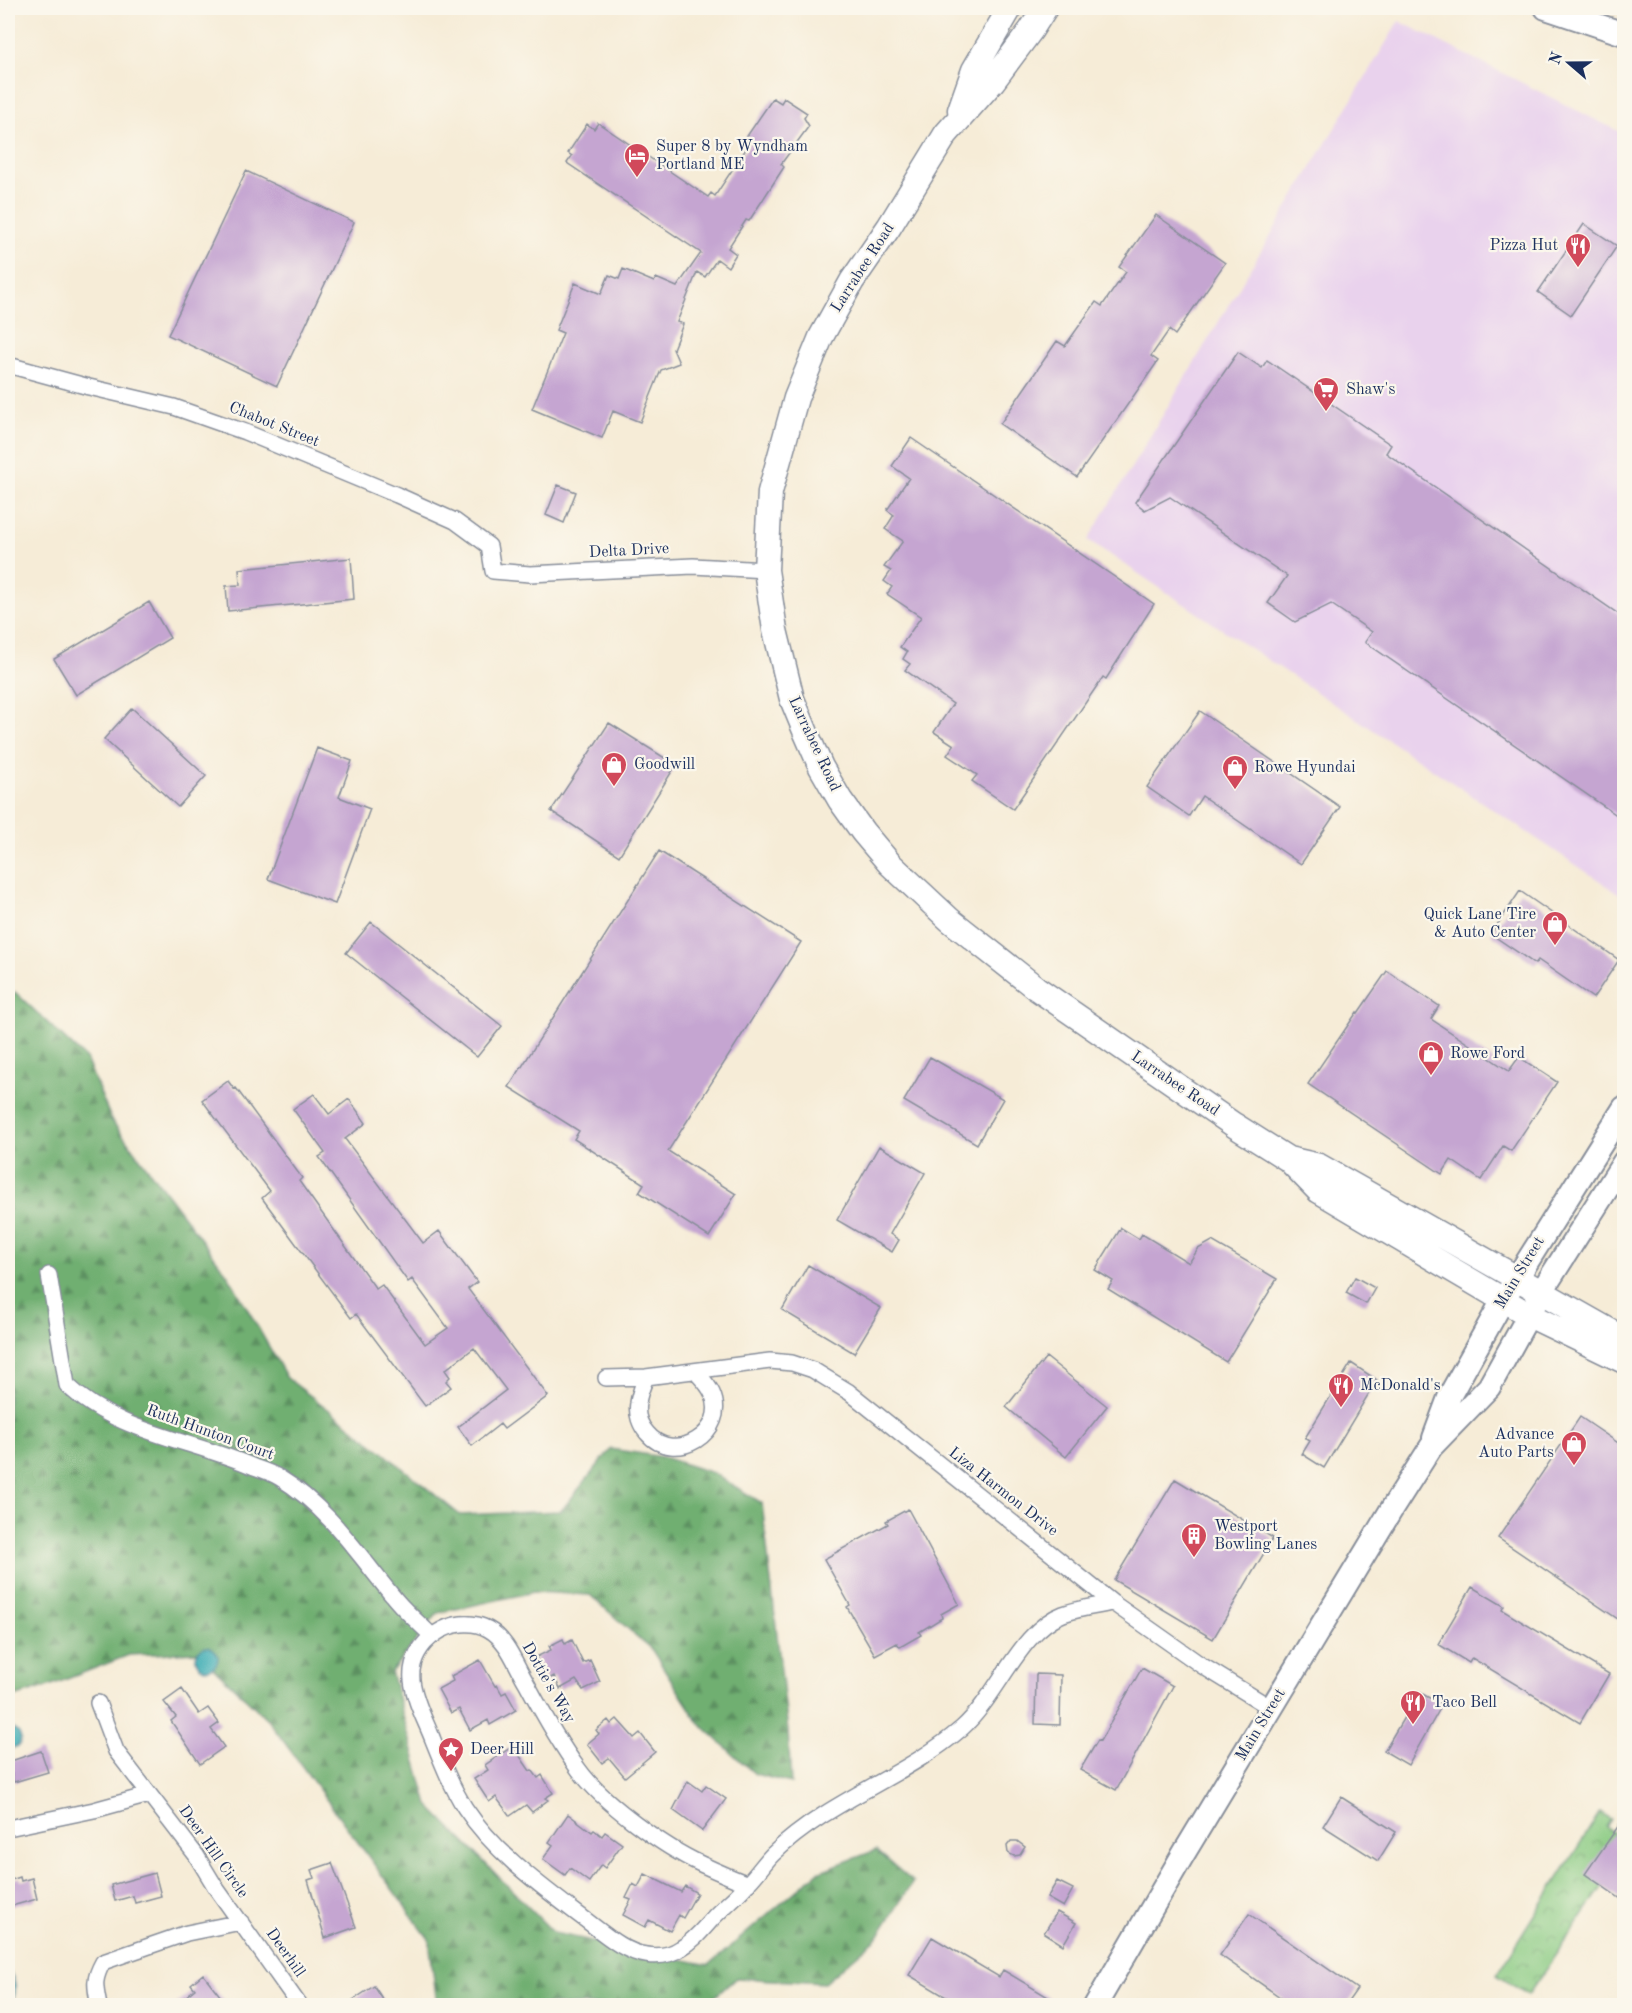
<svg xmlns="http://www.w3.org/2000/svg" width="1632" height="2013" font-family="'Old Standard TT',serif">
<style>
.built{fill:#e9d2ed}
.forest{fill:url(#forest-firs);stroke:#466f68;stroke-width:1.5}
.park{fill:url(#park-crowns);stroke:#537d70;stroke-width:1.5}
.water{fill:#3aacb4;stroke:#2a6e89;stroke-width:1.5}
.building{fill:#c5a5d1}
.lines{fill:none;stroke-linecap:round;stroke-linejoin:round}
.street-casing{stroke:#888e9a;stroke-width:18}
.secondary-casing{stroke:#888e9a;stroke-width:26}
.primary-casing{stroke:#888e9a;stroke-width:27}
.street{stroke:#fff;stroke-width:15}
.secondary{stroke:#fff;stroke-width:22}
.primary{stroke:#fff;stroke-width:24}
.labels{text-anchor:middle;dominant-baseline:central;stroke-width:4.5;stroke-linejoin:round;paint-order:stroke}
.poi-label{font-size:16px;fill:#1b2f5e;stroke:#fbf7ec;text-anchor:start}
.street-label{font-size:16px;fill:#1b2f5e;stroke:#fbf7ec}
</style>
<defs>
<pattern id="forest-firs" width="22" height="20" patternUnits="userSpaceOnUse" patternTransform="scale(1.5)"><rect width="22" height="20" fill="#70af71"/><path d="M5 1l3.5 6h-7zM16 11l3.5 6h-7z" fill="#5b8f60"/></pattern>
<pattern id="park-crowns" width="20" height="18" patternUnits="userSpaceOnUse" patternTransform="scale(1.5)"><rect width="20" height="18" fill="#8bcb83"/><path d="M2 6a3 3 0 1 1 6 0M12 15a3 3 0 1 1 6 0" fill="none" stroke="#71a56e"/></pattern>
</defs>
<rect width="100%" height="100%" fill="#fbf7ec"/>
<filter id="ink" filterUnits="userSpaceOnUse"><feTurbulence type="fractalNoise" baseFrequency=".0167" numOctaves="2"/><feDisplacementMap in="SourceGraphic" scale="12" xChannelSelector="R" yChannelSelector="G"/><feConvolveMatrix kernelMatrix="1 2 1 2 8 2 1 2 1" color-interpolation-filters="sRGB"/></filter>
<filter id="wash" filterUnits="userSpaceOnUse"><feTurbulence type="fractalNoise" baseFrequency=".008" numOctaves="4" result="noise"/><feDisplacementMap in="SourceGraphic" scale="24" xChannelSelector="R" yChannelSelector="G"/><feGaussianBlur stdDeviation="1.35" result="paint"/><feColorMatrix in="noise" values="0 0 0 0 0 0 0 0 0 0 0 0 0 0 0 0 0 1.4 0 .05"/><feComposite in="paint" operator="in"/></filter>
<g filter="url(#wash)">
<rect width="100%" height="100%" fill="#f6ecd7"/>
<path class="built" d="M1399,21L1624,134V897L1088,540Z"/>
<path class="forest" d="M15,992L86,1059L112,1121L228,1275L287,1378L357,1431L460,1515L561,1511L611,1449L663,1457L713,1473L762,1503L788,1731L791,1783L755,1774L699,1723L652,1650L590,1595L534,1592L438,1613L391,1672L428,1805L554,1933L709,1965L818,1872L876,1850L913,1882L877,1938L824,1983L736,1978L706,2005H437L429,1939L268,1720L197,1652L129,1655L49,1686L8,1699V1000Z"/>
<path class="park" d="M1600,1812L1611,1819L1606,1827L1614,1833L1603,1886L1528,1995L1497,1975Z"/>
<path class="water" d="M196 1658a11 11 0 1 1 22 0a11 11 0 1 1-22 0Z
M13,1729L19,1733L21,1739L19,1745L11,1749L8,1748V1730Z
M8,1970C14,1977 17,1988 14,1997L8,1998Z"/>
<g id="blocks">
<path class="building" d="M773,98L781,103L784,98L807,113L804,118L809,126L781,164L784,167L749,221L746,220L728,248L736,254L728,267L717,259L705,277L697,272L677,322L683,324L673,349L679,363L661,370L640,422L613,411L602,438L532,409L563,333L556,330L575,283L601,294L609,275L619,279L623,269L654,282L656,278L677,287L701,253L567,163L572,156L568,153L587,124L594,129L598,123L708,197L711,193L715,196L750,143L745,139Z
M246,171L354,222L277,386L168,335Z
M1156,215L1225,263L1175,335L1169,330L1151,356L1158,361L1077,477L1000,424L1057,341L1065,346L1096,302L1102,306L1126,272L1119,267Z
M1584,224L1617,246L1571,315L1538,292Z
M1238,352L1262,368L1267,360L1391,445L1386,453L1624,618V820L1365,642L1372,632L1331,604L1295,622L1268,603L1287,576L1170,497L1145,510L1135,502Z
M911,438L1154,604L1106,679L1103,677L1013,809L972,781L977,775L947,755L954,745L934,732L953,704L905,670L910,664L903,659L907,652L900,647L921,617L887,594L892,587L884,581L891,571L884,567L903,541L885,529L894,515L887,510L909,478L892,466Z
M558,485L576,492L564,523L546,515Z
M351,558L354,599L228,611L226,586L240,585L239,569Z
M149,602L170,638L76,695L54,659Z
M132,708L206,776L178,807L104,739Z
M1200,711L1340,807L1301,864L1202,796L1189,816L1147,787Z
M609,723L676,765L619,856L551,811Z
M317,748L352,761L339,797L370,809L335,904L268,879Z
M659,851L801,942L668,1151L736,1194L709,1237L639,1192L644,1184L574,1139L579,1131L509,1087Z
M1520,891L1619,960L1593,998L1538,960L1535,964L1491,934Z
M371,922L502,1026L477,1057L346,953Z
M1387,971L1439,1006L1431,1019L1509,1071L1519,1057L1557,1082L1511,1151L1503,1146L1481,1180L1451,1160L1442,1174L1308,1084L1357,1012L1358,1013Z
M930,1057L1003,1099L977,1144L904,1101Z
M228,1081L234,1089L236,1088L302,1178L299,1181L376,1289L382,1285L425,1344L448,1328L412,1279L408,1282L319,1157L325,1153L293,1109L314,1094L329,1114L349,1099L366,1123L345,1139L423,1243L439,1231L477,1282L468,1289L548,1396L504,1429L500,1424L472,1446L458,1427L506,1390L474,1348L445,1370L450,1377L446,1381L451,1387L425,1406L356,1314L351,1318L262,1198L270,1191L202,1100Z
M879,1146L925,1173L890,1234L899,1240L892,1252L837,1220Z
M1121,1228L1139,1239L1142,1234L1189,1263L1198,1249L1212,1241L1277,1279L1226,1362L1108,1289L1113,1281L1095,1270Z
M808,1265L881,1308L854,1353L782,1310Z
M1355,1277L1375,1288L1366,1304L1346,1293Z
M1046,1357L1107,1406L1066,1457L1006,1407Z
M1351,1363L1377,1380L1324,1468L1302,1454L1310,1441L1305,1438Z
M1580,1417L1624,1447V1623L1498,1538Z
M1175,1479L1273,1538L1213,1639L1114,1580Z
M908,1509L959,1604L941,1614L942,1618L919,1632L921,1635L900,1647L897,1643L875,1655L847,1607L850,1605L824,1559L888,1524L886,1521Z
M1472,1587L1504,1606L1502,1610L1609,1674L1580,1723L1472,1658L1469,1663L1438,1644Z
M563,1639L565,1644L572,1640L583,1663L590,1660L600,1682L583,1690L576,1680L560,1689L554,1676L547,1680L536,1657L551,1650L549,1646Z
M480,1660L495,1686L497,1685L502,1694L506,1692L516,1710L490,1725L488,1720L470,1730L459,1709L451,1713L438,1689L453,1681L451,1676Z
M1142,1668L1173,1686L1116,1790L1080,1770L1098,1740L1100,1741Z
M1036,1674L1061,1675L1060,1725L1035,1724Z
M182,1689L199,1714L208,1708L219,1723L211,1729L224,1747L200,1764L171,1721L176,1717L164,1702Z
M1419,1692L1442,1705L1408,1765L1384,1751Z
M617,1719L634,1738L640,1733L655,1752L625,1777L609,1758L602,1763L587,1744L599,1734L596,1730L608,1720L611,1724Z
M513,1746L530,1771L532,1770L538,1778L542,1775L553,1793L545,1798L548,1800L532,1812L526,1805L510,1816L496,1797L489,1802L474,1779L488,1770L485,1765Z
M41,1751L48,1772L14,1782L8,1762Z
M688,1781L702,1791L706,1785L726,1799L702,1831L673,1810Z
M1341,1797L1396,1832L1378,1861L1323,1826Z
M568,1814L592,1832L594,1830L602,1836L605,1832L622,1844L605,1868L601,1865L589,1882L570,1868L565,1875L543,1859L553,1845L549,1842Z
M1624,1818V1901L1585,1874Z
M1011,1841H1017L1025,1847L1020,1855L1014,1856L1008,1853L1007,1846Z
M332,1863L356,1927L325,1938L308,1880L314,1878L311,1870Z
M155,1873L161,1896L135,1903L133,1896L115,1901L111,1885Z
M645,1874L681,1892L685,1886L697,1893L683,1918L679,1915L670,1931L649,1920L645,1927L623,1915L631,1900L626,1898L633,1884L638,1887Z
M20,1877L21,1881L32,1878L37,1899L8,1907V1881Z
M1057,1881L1073,1889L1063,1907L1047,1898Z
M1057,1912L1076,1923L1063,1945L1044,1933Z
M1249,1914L1357,1989L1345,2006H1293L1220,1955Z
M932,1937L999,1977L1003,1970L1063,2006H961L909,1975Z
M203,1974L228,2006H174L195,1989L191,1984Z
M374,1986L387,2006H344Z"/>
</g>
</g>
<g filter="url(#ink)">
<use href="#blocks" fill-opacity="0" stroke="#888e9a" stroke-width="1.5"/>
<g class="lines">
<defs>
<path id="street" d="M8,365L89,387L174,407L245,432L397,495L455,521L489,546L493,571L530,574L693,566L766,570
M49,1275L67,1385C117,1433 193,1440 254,1467C263,1470 272,1473 280,1478C328,1507 360,1557 396,1600C407,1613 420,1624 432,1636
M646,1377C643,1385 639,1394 638,1403C636,1414 640,1425 647,1433C674,1466 730,1432 712,1393C708,1384 701,1378 695,1371
M606,1378L646,1377L770,1361L792,1363L813,1370L849,1392L1113,1603L1201,1665L1271,1708
M98,1703L116,1751L196,1855L216,1888L300,2006
M8,1828L94,1810L149,1795
M748,1884C732,1878 716,1871 701,1864C664,1847 603,1803 579,1770C559,1743 542,1712 526,1682C515,1664 508,1640 488,1629C454,1611 408,1642 412,1680C414,1699 424,1718 431,1735C441,1760 451,1786 465,1808C495,1853 541,1886 583,1918C601,1931 623,1952 646,1955C658,1957 671,1955 681,1948C694,1941 703,1929 713,1918C724,1906 739,1895 749,1882C758,1873 764,1863 773,1854C830,1799 904,1778 962,1728C998,1696 1020,1630 1063,1614C1079,1608 1097,1606 1113,1603
M99,2006C95,1986 93,1980 103,1962L187,1933L241,1922"/>
<path id="secondary" d="M1546,8L1624,34
M1434,1438L1450,1395L1503,1300L1624,1108
M1095,2006L1184,1853L1393,1507L1431,1447L1489,1387L1542,1291L1624,1162"/>
<path id="primary" d="M1045,8L1031,30L993,81L946,134L889,227L852,281L821,337L796,398L770,492L766,570L775,630L792,699L806,733L821,767L840,800L863,832L890,864L950,920L1036,988L1234,1125L1288,1159L1319,1191L1529,1315L1624,1361
M960,110L974,70L1010,8
M1288,1159L1319,1166L1624,1339"/>
</defs>
<use href="#street" class="street-casing"/>
<use href="#secondary" class="secondary-casing"/>
<use href="#primary" class="primary-casing"/>
<use href="#street" class="street"/>
<use href="#secondary" class="secondary"/>
<use href="#primary" class="primary"/>
</g>
</g>
<defs>
<symbol id="hotel-pin" viewBox="-11 -11 22 30"><path d="M0 17L-7.5 6A9.5 9.5 0 1 1 7.5 6Z" fill="#d1495b" stroke="#fbf7ec"/><path d="M-6-4.5h1.5V1H6V5H4.5V3h-9V5H-6ZM-4 0a1.8 1.8 0 1 1 3.6 0ZM.5 0V-2.5h3Q6-2.5 6 0Z" fill="#fff"/></symbol>
<symbol id="restaurant-pin" viewBox="-11 -11 22 30"><path d="M0 17L-7.5 6A9.5 9.5 0 1 1 7.5 6Z" fill="#d1495b" stroke="#fbf7ec"/><path d="M-5-6h1v4h1v-4h1v4h1v-4h1v5L-1.5 .5V6h-2V.5L-5-1ZM5-6V6H3V1.5H1.5Q1.5-4 5-6Z" fill="#fff"/></symbol>
<symbol id="supermarket-pin" viewBox="-11 -11 22 30"><path d="M0 17L-7.5 6A9.5 9.5 0 1 1 7.5 6Z" fill="#d1495b" stroke="#fbf7ec"/><path d="M-6-5.5h2.5l.6 2H6L4.5 2H-2.5L-4.4-4H-6ZM-1.5 3.2a1.3 1.3 0 1 0 .1 0ZM3 3.2a1.3 1.3 0 1 0 .1 0Z" fill="#fff"/></symbol>
<symbol id="shop-pin" viewBox="-11 -11 22 30"><path d="M0 17L-7.5 6A9.5 9.5 0 1 1 7.5 6Z" fill="#d1495b" stroke="#fbf7ec"/><path d="M-5-2.5h2.3a2.7 3.5 0 0 1 5.4 0H5L5.5 6h-11ZM-1.5-2.5h3a1.5 2.3 0 0 0-3 0Z" fill="#fff"/></symbol>
<symbol id="building-pin" viewBox="-11 -11 22 30"><path d="M0 17L-7.5 6A9.5 9.5 0 1 1 7.5 6Z" fill="#d1495b" stroke="#fbf7ec"/><path d="M-4-6H4V6H1V3H-1V6H-4ZM-2.5-4.3h1.7v1.8h-1.7ZM.8-4.3h1.7v1.8H.8ZM-2.5-1h1.7V.8h-1.7ZM.8-1h1.7V.8H.8Z" fill="#fff"/></symbol>
<symbol id="sight-pin" viewBox="-11 -11 22 30"><path d="M0 17L-7.5 6A9.5 9.5 0 1 1 7.5 6Z" fill="#d1495b" stroke="#fbf7ec"/><path d="M0-6L1.8-2.2L6-1.7L2.9 1.2L3.7 5.4L0 3.3L-3.7 5.4L-2.9 1.2L-6-1.7L-1.8-2.2Z" fill="#fff"/></symbol>
</defs>
<g fill-rule="evenodd">
<use href="#hotel-pin" x="622" y="141" width="30" height="40"/>
<use href="#restaurant-pin" x="1563" y="231" width="30" height="40"/>
<use href="#supermarket-pin" x="1311" y="375" width="30" height="40"/>
<use href="#shop-pin" x="599" y="750" width="30" height="40"/>
<use href="#shop-pin" x="1220" y="753" width="30" height="40"/>
<use href="#shop-pin" x="1540" y="909" width="30" height="40"/>
<use href="#shop-pin" x="1416" y="1039" width="30" height="40"/>
<use href="#restaurant-pin" x="1326" y="1371" width="30" height="40"/>
<use href="#shop-pin" x="1559" y="1429" width="30" height="40"/>
<use href="#building-pin" x="1179" y="1521" width="30" height="40"/>
<use href="#restaurant-pin" x="1398" y="1688" width="30" height="40"/>
<use href="#sight-pin" x="436" y="1735" width="30" height="40"/>
</g>
<g class="labels">
<g class="poi-label">
<text x="656" y="147">Super 8 by Wyndham<tspan x="656" dy="18">Portland ME</tspan></text>
<text x="1558" y="246" text-anchor="end">Pizza Hut</text>
<text x="1346" y="390">Shaw's</text>
<text x="634" y="765">Goodwill</text>
<text x="1254" y="768">Rowe Hyundai</text>
<text x="1536" y="915" text-anchor="end">Quick Lane Tire<tspan x="1536" dy="18">&amp; Auto Center</tspan></text>
<text x="1450" y="1054">Rowe Ford</text>
<text x="1360" y="1386">McDonald's</text>
<text x="1554" y="1435" text-anchor="end">Advance<tspan x="1554" dy="18">Auto Parts</tspan></text>
<text x="1214" y="1527">Westport<tspan x="1214" dy="18">Bowling Lanes</tspan></text>
<text x="1432" y="1703">Taco Bell</text>
<text x="470" y="1750">Deer Hill</text>
</g>
<g class="street-label">
<text transform="translate(863 268) rotate(-57)">Larrabee Road</text>
<text transform="translate(274 425) rotate(22)">Chabot Street</text>
<text transform="translate(629 551) rotate(-3)">Delta Drive</text>
<text transform="translate(814 744) rotate(65)">Larrabee Road</text>
<text transform="translate(1175 1084) rotate(34)">Larrabee Road</text>
<text transform="translate(1520 1273) rotate(-59)">Main Street</text>
<text transform="translate(210 1433) rotate(20)">Ruth Hunton Court</text>
<text transform="translate(1003 1492) rotate(38)">Liza Harmon Drive</text>
<text transform="translate(548 1683) rotate(60)">Dottie's Way</text>
<text transform="translate(1261 1725) rotate(-59)">Main Street</text>
<text transform="translate(213 1852) rotate(55)">Deer Hill Circle</text>
<text transform="translate(285 1953) rotate(55)">Deerhill</text>
</g>
</g>
<rect width="1632" height="2013" fill="none" stroke="#fbf7ec" stroke-width="30"/>
<g transform="translate(1569 63) rotate(290)" stroke="#fbf7ec" stroke-width="4.5" paint-order="stroke">
<path d="M0-4.5L10 22L0 15L-10 22Z" fill="#1b2f5e"/>
<text y="-9" font-size="16" font-weight="bold" text-anchor="middle" fill="#1b2f5e">N</text>
</g>
</svg>
